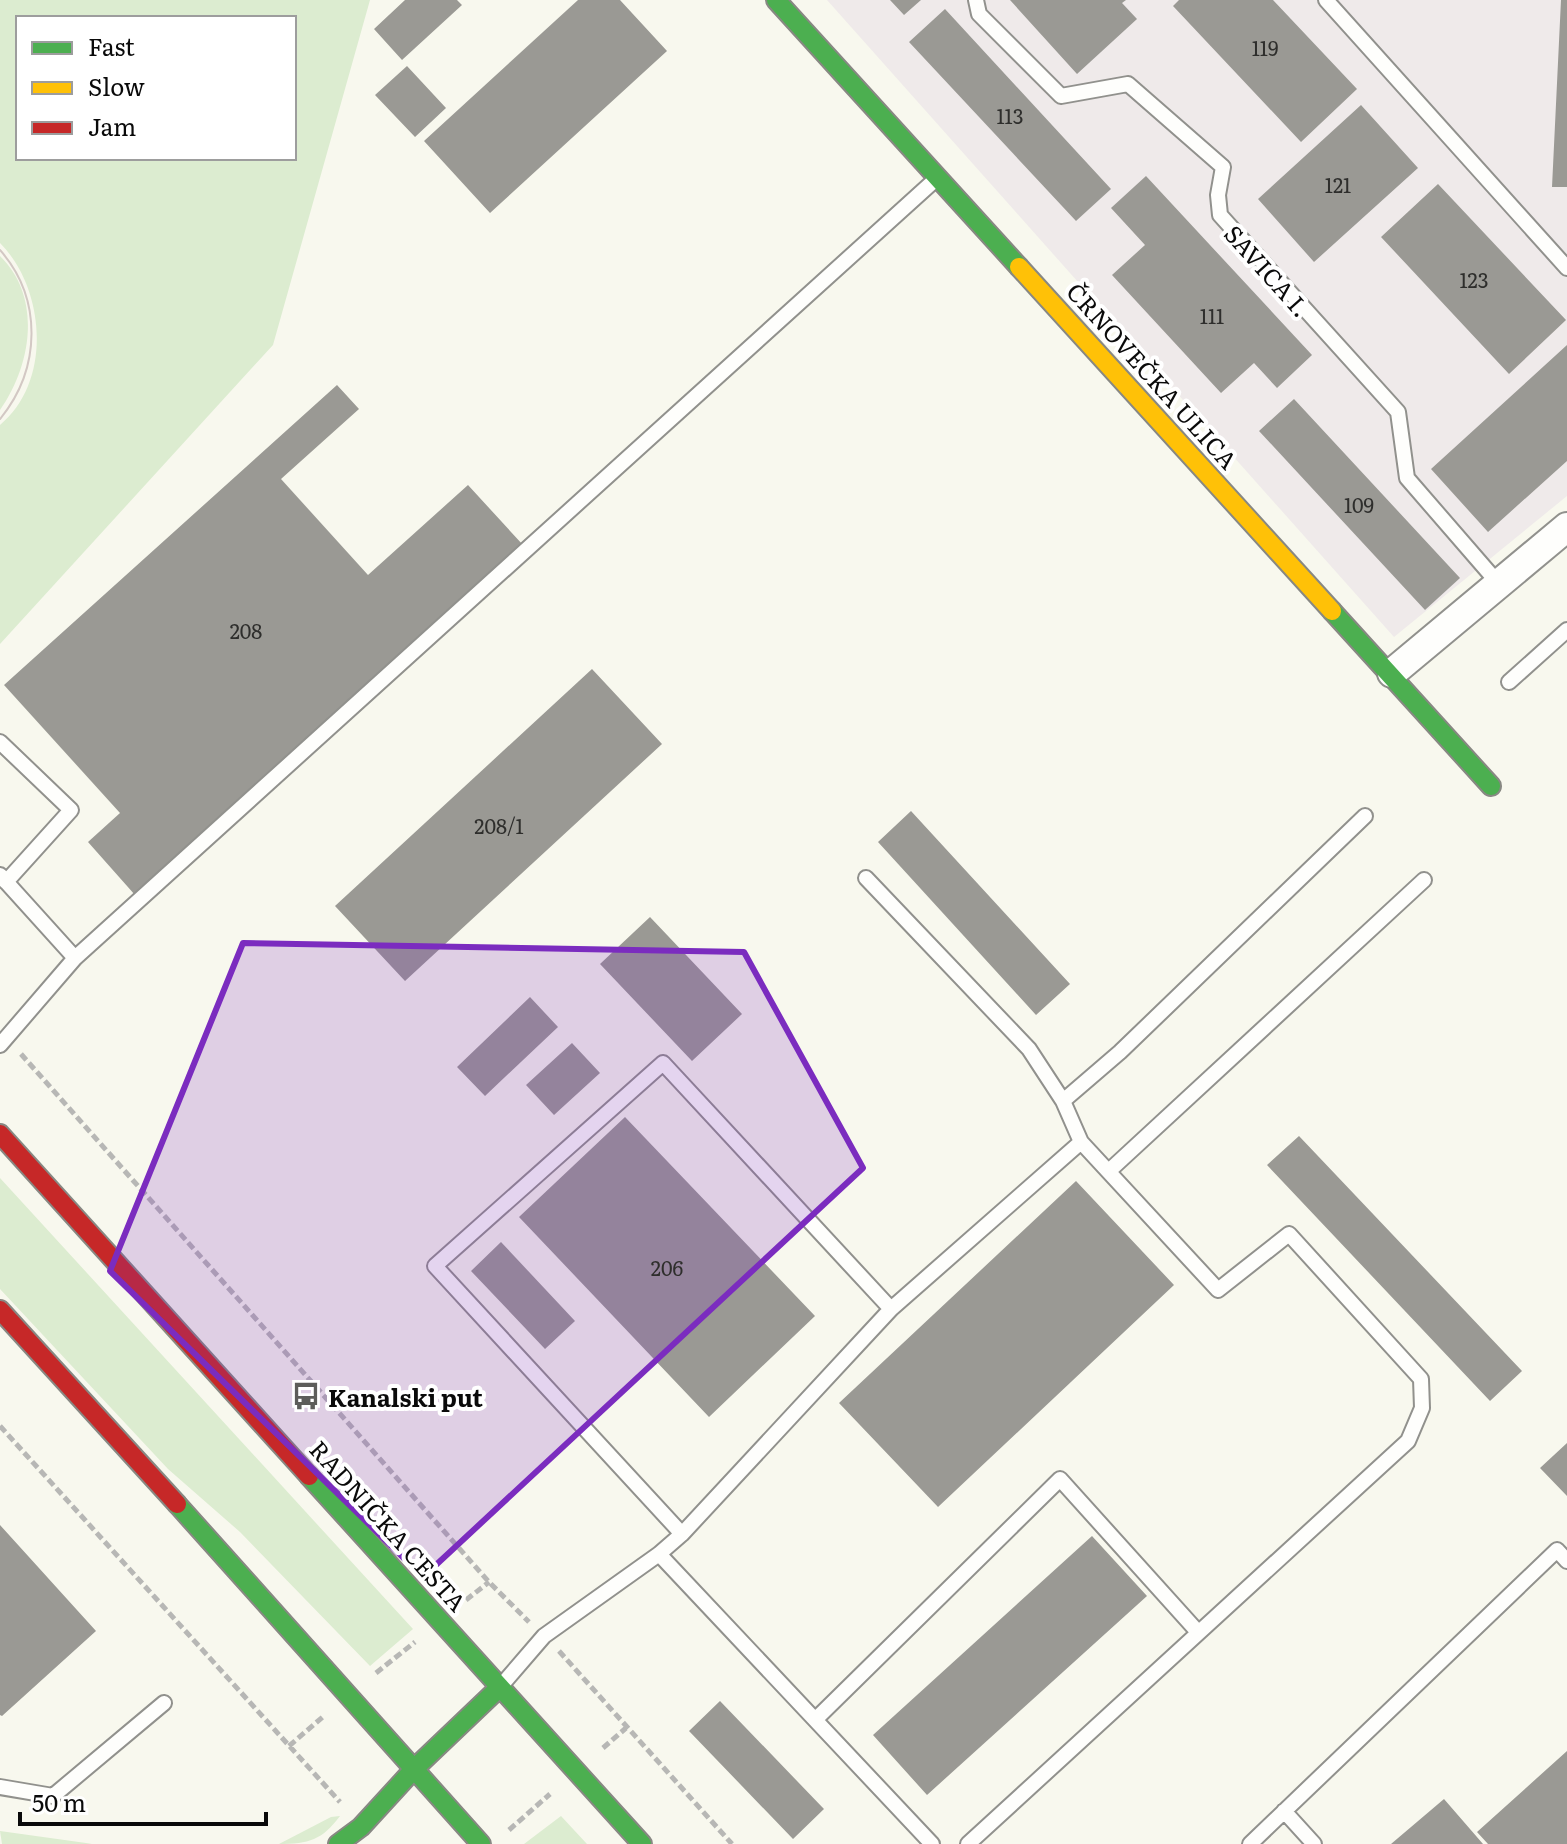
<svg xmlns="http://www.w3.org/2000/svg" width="1567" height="1844" font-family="Literata,serif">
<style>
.industrial{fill:#efeaea}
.green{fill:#dcecd0;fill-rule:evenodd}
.building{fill:#9a9994}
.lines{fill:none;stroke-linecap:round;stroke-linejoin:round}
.lane-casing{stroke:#91918d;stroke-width:18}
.street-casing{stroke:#91918d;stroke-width:32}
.fast-casing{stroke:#888883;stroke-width:22}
.slow-casing{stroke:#888883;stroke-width:22}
.jam-casing{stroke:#888883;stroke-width:22}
.path{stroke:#b7b7b5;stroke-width:5;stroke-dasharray:8 4;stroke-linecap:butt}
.lane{stroke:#fefefc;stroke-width:14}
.street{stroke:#fefefc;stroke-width:28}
.fast{stroke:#4caf50;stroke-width:18}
.slow{stroke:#ffc107;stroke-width:18}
.jam{stroke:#c62828;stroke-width:18}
.tram{stroke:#d3c8c4;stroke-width:2}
.marked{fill:#7b2cbf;fill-opacity:0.2;stroke:#7b2cbf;stroke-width:6;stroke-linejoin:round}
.labels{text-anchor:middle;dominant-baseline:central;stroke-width:8;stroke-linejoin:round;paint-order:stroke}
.number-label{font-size:20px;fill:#2e2e2c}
.street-label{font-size:24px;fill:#0a0a0a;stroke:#fff}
.poi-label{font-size:24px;font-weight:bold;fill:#0a0a0a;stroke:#fff;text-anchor:start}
</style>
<rect width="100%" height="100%" fill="#f8f8ee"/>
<path class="industrial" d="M827,0H1567V496L1394,637Z"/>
<path class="green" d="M0,0H370L273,345L0,644V425C53,381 45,288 0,243ZM18,18H294V158H18Z
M0,256C43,298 31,366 0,410Z
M0,1178L413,1629L370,1666L240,1532L168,1469L0,1289Z
M340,1816C322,1840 309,1844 279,1844L331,1817Z
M561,1816L587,1844H524Z
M0,1831L86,1843L92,1844H2Z"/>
<path class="building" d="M405,0H457L462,5L402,60L374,29Z
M578,0H620L667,51L490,213L424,141Z
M890,0H921L904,15Z
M1010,0H1126L1122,3L1137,19L1077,74Z
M1179,0H1273L1357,89L1301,142L1173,6Z
M1561,0H1567V187H1552Z
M945,9L1111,189L1076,221L909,42Z
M407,66L446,108L415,137L375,95Z
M1361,105L1418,168L1314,262L1258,199Z
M1146,176L1312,355L1277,388L1254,363L1221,393L1112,275L1145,245L1111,208Z
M1438,184L1566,320L1509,374L1381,237Z
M1567,345V461L1488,532L1431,469Z
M337,385L359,409L281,479L368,575L468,485L523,545L135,895L88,842L120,813L4,685Z
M1294,399L1460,578L1425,610L1259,431Z
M592,669L662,744L405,981L335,906Z
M911,811L1070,984L1036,1015L878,842Z
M650,917L742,1014L692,1061L600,964Z
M530,997L558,1027L485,1096L457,1067Z
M572,1043L600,1073L554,1115L526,1085Z
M625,1117L815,1316L709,1417L519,1217Z
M1299,1136L1522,1371L1490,1401L1267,1165Z
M1076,1181L1174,1285L938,1507L839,1403Z
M501,1242L575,1321L545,1349L471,1271Z
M1567,1443V1496L1540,1468Z
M0,1525L96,1631L2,1716L0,1715Z
M1092,1536L1147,1596L927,1795L873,1735Z
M720,1701L824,1809L793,1839L689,1731Z
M1567,1751V1844H1488L1477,1832Z
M1444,1799L1483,1844H1391Z"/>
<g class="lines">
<defs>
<path id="lane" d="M976,0L979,14L1061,96L1128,84L1223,167L1218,195L1220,215L1398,412L1407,478L1498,583
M1326,0L1567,268
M1509,682L1567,630
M0,742L71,810L6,882
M0,875L75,958
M866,878L1029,1049L1063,1101L1081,1142L1218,1290L1289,1234L1421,1379L1422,1408L1408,1441L968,1844
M0,1045L75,958L936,179
M1063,1101L1120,1052L1365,816
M1110,1170L1424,880
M682,1534L435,1266L663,1063L891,1309
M659,1554L932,1844
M500,1687L544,1636L659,1554L682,1534L891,1309L1081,1142
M817,1718L1060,1479L1197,1631
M0,1787L53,1796L164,1703
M1284,1811L1314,1844
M1250,1844L1557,1550L1567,1561"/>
<path id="street" d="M1392,673L1567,527"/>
<path id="fast" d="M776,0L1019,267
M1332,611L1491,786
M309,1476L642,1844
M177,1504L481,1844
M338,1844L361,1827L415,1768L500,1687"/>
<path id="slow" d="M1019,267L1332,611"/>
<path id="jam" d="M0,1134L309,1476
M0,1310L177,1504"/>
</defs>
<use href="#lane" class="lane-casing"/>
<use href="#street" class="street-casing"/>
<use href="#fast" class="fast-casing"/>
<use href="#slow" class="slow-casing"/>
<use href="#jam" class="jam-casing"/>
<path class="path" d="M21,1054L489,1582L529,1622
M0,1426L340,1802
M466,1600L489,1582
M559,1651L732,1844
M376,1673L415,1642
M289,1746L325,1715
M603,1748L626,1728
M509,1830L550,1794"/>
<use href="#lane" class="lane"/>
<use href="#street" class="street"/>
<use href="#fast" class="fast"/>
<use href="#slow" class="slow"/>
<use href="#jam" class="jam"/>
<path class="tram" d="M0,250C43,299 41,369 0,419"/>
</g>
<path class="marked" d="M243,943L744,952L863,1168L423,1577L110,1271Z"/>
<defs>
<symbol id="bus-bare" viewBox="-9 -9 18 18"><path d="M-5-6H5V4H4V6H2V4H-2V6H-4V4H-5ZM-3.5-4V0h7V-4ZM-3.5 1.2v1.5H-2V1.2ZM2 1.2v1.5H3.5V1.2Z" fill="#5d5d5a" stroke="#fff" stroke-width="2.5" paint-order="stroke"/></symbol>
</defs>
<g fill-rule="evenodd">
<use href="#bus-bare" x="286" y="1376" width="40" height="40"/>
</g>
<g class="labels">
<g class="number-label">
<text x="1265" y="47">119</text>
<text x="1010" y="115">113</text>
<text x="1338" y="184">121</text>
<text x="1474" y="279">123</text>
<text x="1212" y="315">111</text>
<text x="1359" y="504">109</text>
<text x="246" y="630">208</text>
<text x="499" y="825">208/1</text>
<text x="667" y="1267">206</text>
</g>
<g class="street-label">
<text transform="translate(1268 270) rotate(48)">SAVICA I.</text>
<text transform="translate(1153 375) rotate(48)">ČRNOVEČKA ULICA</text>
<text transform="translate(389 1525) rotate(48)">RADNIČKA CESTA</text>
</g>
<g class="poi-label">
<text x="328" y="1396">Kanalski put</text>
</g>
</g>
<rect x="16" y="16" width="280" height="144" fill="#ffffff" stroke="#9d9d9d" stroke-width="2"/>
<rect x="32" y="42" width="40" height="12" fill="#4caf50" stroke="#9d9d9d" stroke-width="2"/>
<text x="88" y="56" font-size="24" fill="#0a0a0a">Fast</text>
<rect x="32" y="82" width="40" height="12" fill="#ffc107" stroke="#9d9d9d" stroke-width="2"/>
<text x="88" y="96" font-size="24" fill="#0a0a0a">Slow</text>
<rect x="32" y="122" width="40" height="12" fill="#c62828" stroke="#9d9d9d" stroke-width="2"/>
<text x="88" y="136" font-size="24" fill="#0a0a0a">Jam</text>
<path d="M20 1812v12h246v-12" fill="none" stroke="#0a0a0a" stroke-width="4"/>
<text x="32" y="1812" font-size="24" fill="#0a0a0a" stroke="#ffffff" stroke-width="6" paint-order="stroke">50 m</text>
</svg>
